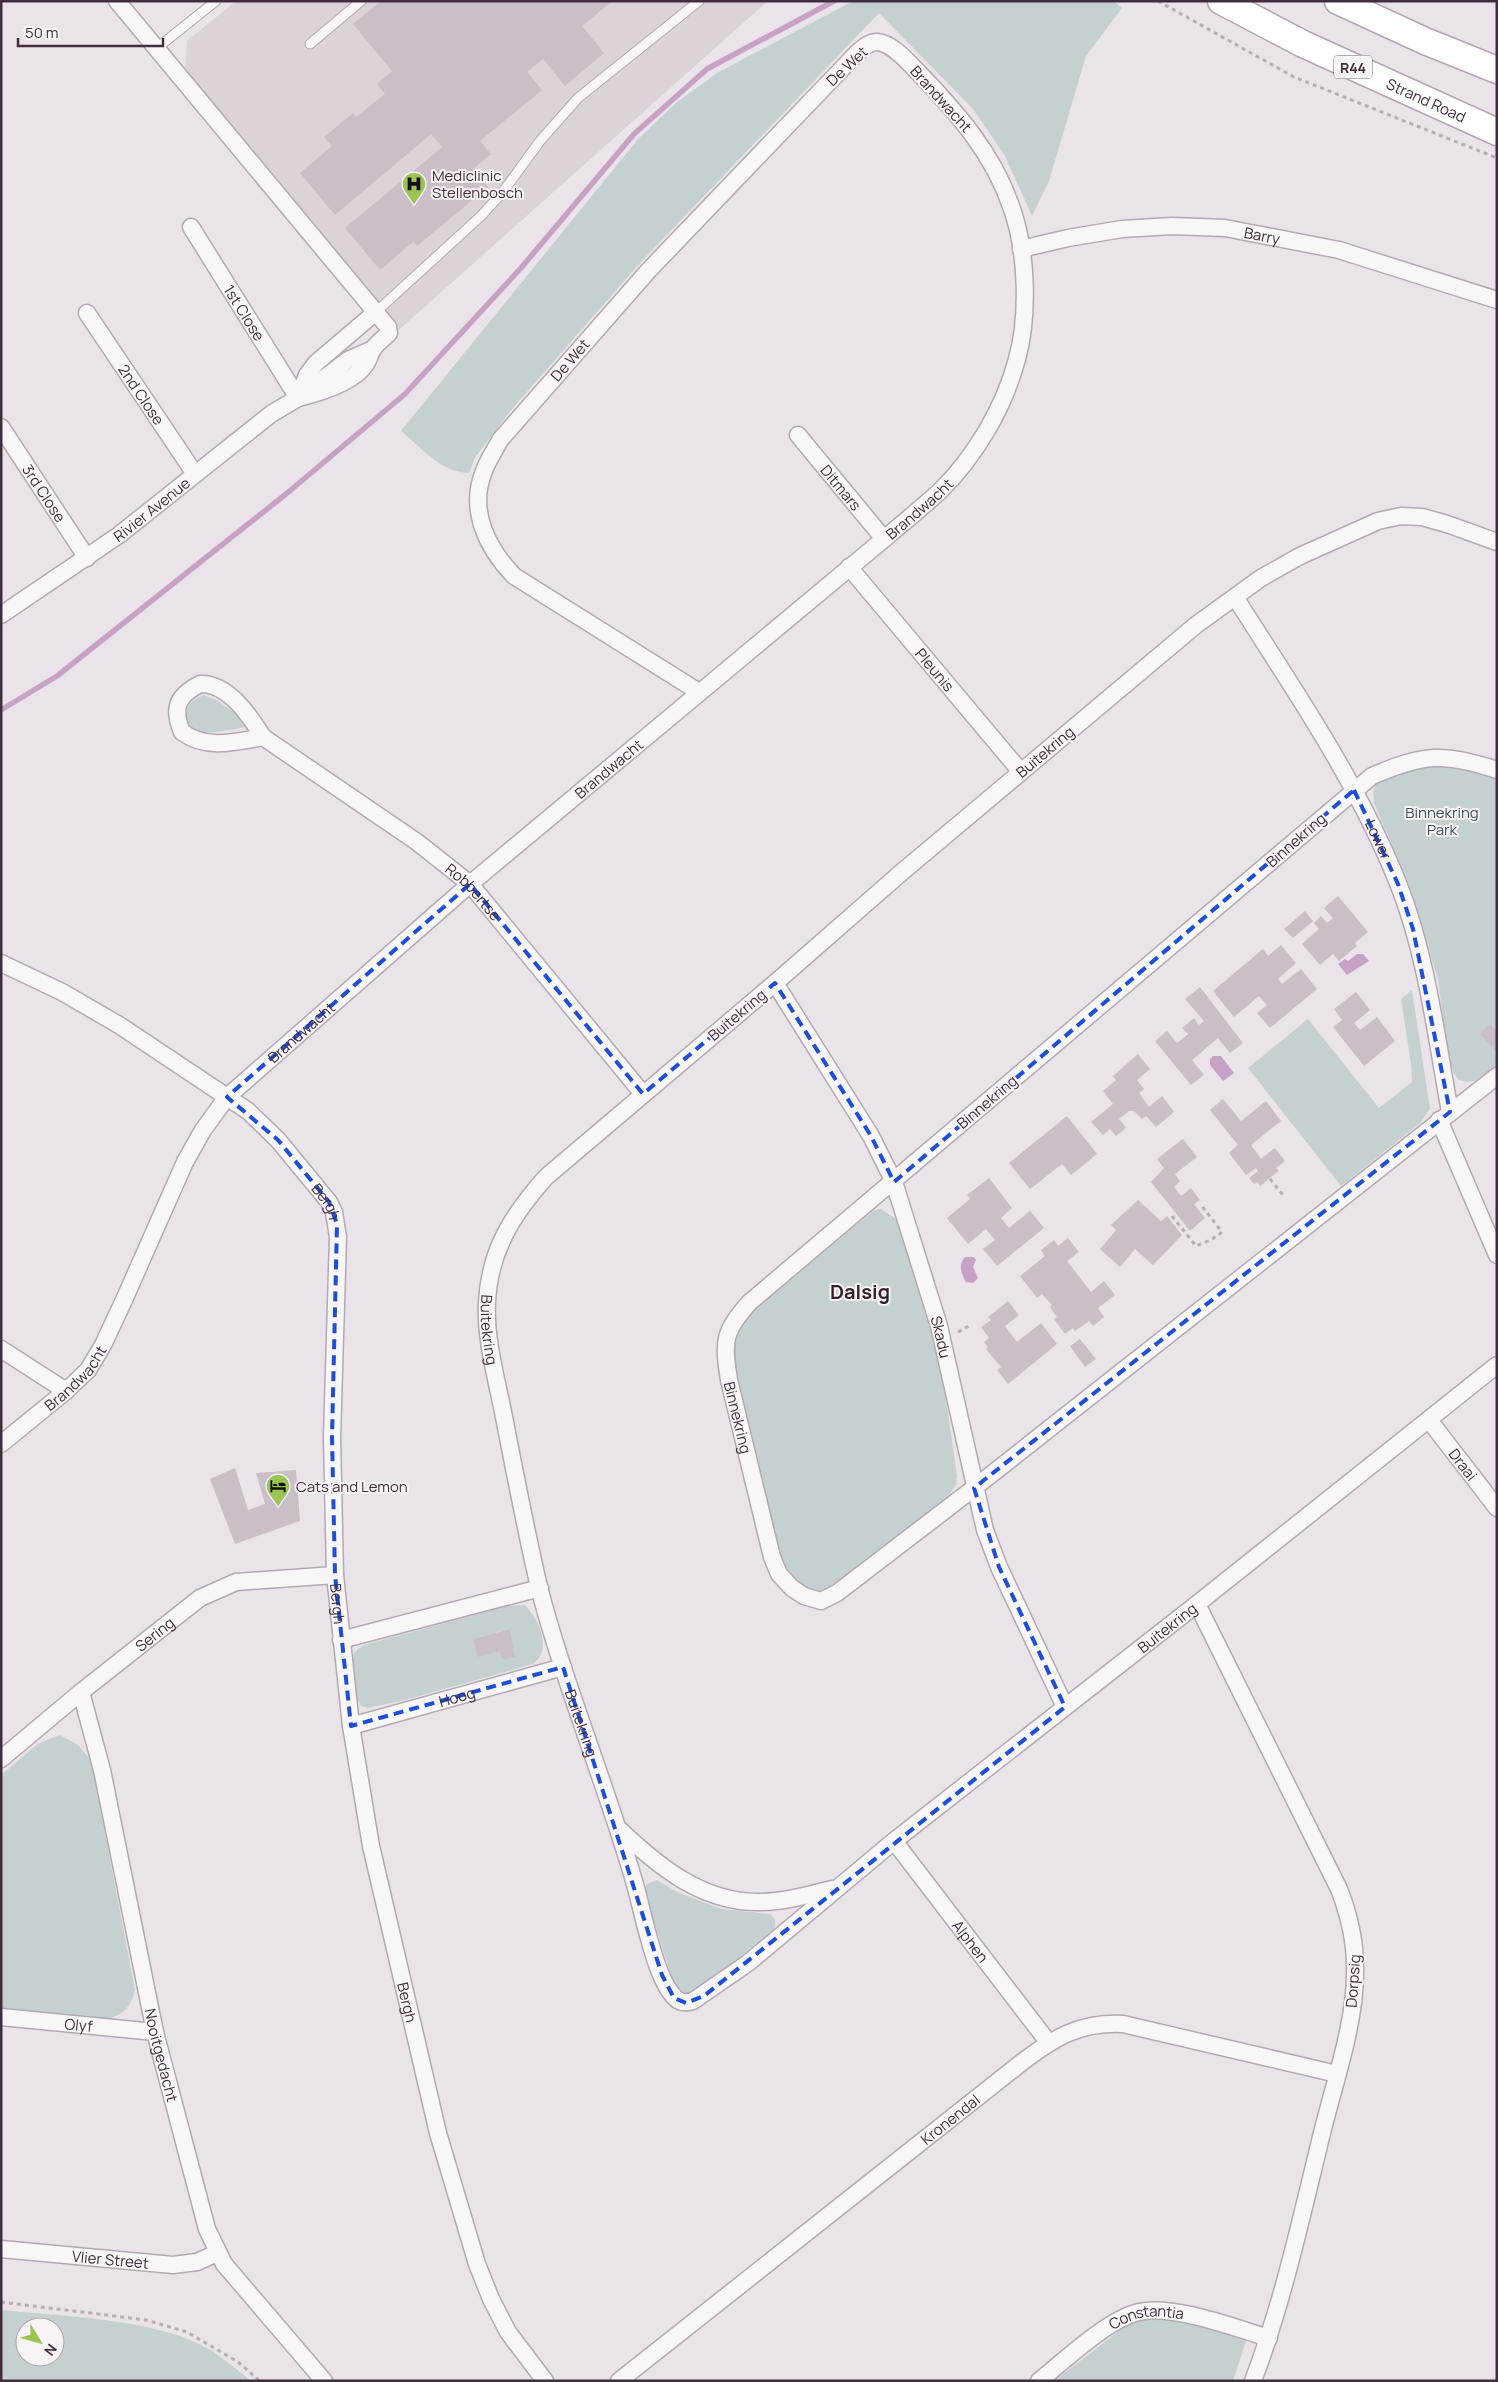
<svg xmlns="http://www.w3.org/2000/svg" width="1498" height="2382" font-family="Manrope,sans-serif">
<style>
.built{fill:#dcd2da}
.green{fill:#c5d0d3;fill-rule:evenodd}
.water{fill:#c7a2c6}
.lines{fill:none;stroke-linecap:round;stroke-linejoin:round}
.stream{stroke:#c7a2c6;stroke-width:5.5}
.building{fill:#cabec8}
.lane-casing{stroke:#b4a9b2;stroke-width:11}
.street-casing{stroke:#b4a9b2;stroke-width:19}
.primary-casing{stroke:#b5a4b3;stroke-width:29}
.path{stroke:#b7aeb5;stroke-width:3;stroke-dasharray:4 4;stroke-linecap:butt}
.lane{stroke:#f9f6f8;stroke-width:9}
.street{stroke:#f9f6f8;stroke-width:16}
.primary{stroke:#fff;stroke-width:26}
.marked{fill:none;stroke:#1d4ed8;stroke-width:4;stroke-dasharray:10 6;stroke-linejoin:round}
.labels{text-anchor:middle;dominant-baseline:central;stroke-width:4;stroke-linejoin:round;paint-order:stroke}
.shield{fill:#f8f3f7;stroke:#786876;stroke-width:1}
.shield-label{font-size:14px;font-weight:bold;fill:#412d3e}
.street-label{font-size:15px;fill:#412d3e;stroke:#f8f3f7}
.poi-label{font-size:15px;fill:#412d3e;stroke:#f8f3f7;text-anchor:start}
.park-label{font-size:15px;fill:#3b515c;stroke:#f8f3f7}
.district-label{font-size:20px;font-weight:bold;fill:#321f2f;stroke:#f8f3f7}
</style>
<rect width="100%" height="100%" fill="#eae3e9"/>
<path class="built" d="M236,1H768L393,335L185,75L187,41Z"/>
<path class="green" d="M853,1H1113L1122,8L1086,56L1049,181L1032,216L1005,156L973,109L879,13L640,263L512,409L476,456L469,473C440,472 422,448 401,431L638,139L677,102L717,73Z
M204,695L218,701L248,723L247,726C241,729 204,735 197,732C176,723 186,700 204,695Z
M1450,765L1497,780V1066L1474,1081L1467,1082L1459,1080L1454,1074L1447,1052L1438,979L1409,885L1374,803L1373,792L1376,784C1397,769 1426,766 1450,765Z
M1412,990L1430,1109L1420,1123L1341,1186L1248,1068L1308,1019L1379,1108L1412,1082L1411,1064L1401,999Z
M881,1209L898,1220L919,1282L944,1386L957,1476L956,1485L946,1499L827,1591L817,1592L799,1588L782,1564L734,1364L733,1344L735,1335L748,1315L874,1210Z
M525,1605C539,1620 553,1649 533,1664L405,1700L368,1708L361,1706C354,1693 345,1666 355,1652C357,1649 361,1647 364,1645L508,1606ZM509,1629L514,1657L502,1660L499,1651L473,1639Z
M60,1735L78,1745L91,1760L135,1990C131,2006 124,2015 108,2019L1,2008V1775L39,1743Z
M657,1880L677,1892L721,1909L770,1914L775,1919V1926L773,1930L697,1992L681,1995L675,1987L644,1891L647,1884Z
M1149,2308L1247,2338L1233,2381H1054Z
M1,2310C58,2316 152,2319 201,2345C219,2354 235,2368 251,2381H1ZM25,2327H55V2357H25Z"/>
<path class="water" d="M1357,954H1363L1369,961L1347,975L1338,964L1345,959L1348,961Z
M1213,1056H1221L1234,1073L1223,1081L1210,1065V1059Z
M965,1257H974L976,1260L973,1267L978,1278L973,1283L966,1282C961,1273 958,1265 965,1257Z"/>
<g class="lines">
<path class="stream" d="M1,710L57,676L286,494L405,394L521,268L634,134L707,69L834,1"/>
</g>
<path class="building" d="M381,1H612L582,26L604,53L565,86L543,59L527,72L542,90L480,141L491,154L473,169L488,187L417,246L413,242L380,270L345,228L442,147L431,134L335,215L300,173L332,146L324,137L353,113L356,117L385,94L377,84L392,71L353,24Z
M1338,896L1368,932L1355,943L1357,946L1339,961L1333,954L1320,965L1302,944L1319,929L1314,923L1321,916L1327,923L1333,918L1324,908Z
M1305,911L1313,921L1293,938L1284,929Z
M1281,945L1296,963L1278,979L1282,984L1301,969L1317,989L1270,1028L1257,1013L1267,1005L1259,996L1234,1017L1213,991L1263,949L1268,956Z
M1200,987L1243,1043L1230,1053L1218,1038L1192,1060L1204,1075L1191,1085L1155,1041L1167,1031L1177,1043L1188,1034L1182,1028L1194,1018L1199,1025L1204,1021L1185,999Z
M1356,992L1370,1010L1354,1023L1360,1030L1377,1017L1395,1041L1364,1066L1333,1027L1342,1020L1334,1009Z
M1490,1024L1497,1031V1052L1480,1034Z
M1138,1054L1150,1069L1137,1080L1144,1089L1139,1093L1149,1107L1162,1096L1174,1112L1156,1127L1146,1116L1142,1119L1134,1111H1129L1119,1119L1126,1128L1116,1136L1110,1129L1103,1135L1091,1122L1113,1104L1103,1091L1116,1080L1113,1076Z
M1223,1099L1241,1121L1266,1101L1281,1121L1251,1145L1261,1159L1275,1148L1285,1161L1276,1168L1279,1171L1260,1186L1257,1182L1254,1184L1249,1178L1258,1171L1256,1168L1246,1175L1229,1153L1238,1145L1210,1110Z
M1067,1116L1097,1154L1071,1175L1062,1164L1030,1189L1009,1163Z
M1183,1139L1197,1157L1175,1174L1180,1181L1174,1187L1181,1196L1191,1188L1200,1200L1194,1204L1205,1218L1190,1231L1151,1182L1164,1168L1157,1159Z
M989,1178L1012,1208L1001,1218L1009,1228L1030,1211L1044,1228L997,1266L983,1249L995,1240L986,1229L968,1244L947,1218L970,1199L967,1195Z
M1138,1200L1161,1221L1167,1216L1182,1235L1153,1265L1135,1249L1120,1267L1100,1249L1116,1230L1111,1225Z
M1068,1238L1079,1252L1067,1261L1091,1292L1104,1281L1115,1295L1098,1308L1104,1317L1093,1326L1089,1321L1075,1331L1073,1328L1065,1334L1054,1319L1057,1317L1050,1307L1052,1305L1042,1294L1037,1298L1020,1276L1045,1256L1041,1250L1054,1240L1058,1246Z
M1008,1301L1019,1315L1005,1326L1017,1342L1041,1323L1057,1344L1008,1384L997,1370L1001,1367L986,1349L988,1347L984,1342L989,1338L981,1327L991,1320L988,1317Z
M1080,1339L1096,1359L1085,1367L1070,1346Z
M235,1468L248,1510L265,1504L256,1473L296,1470L300,1521L235,1544L210,1479Z
M510,1629L515,1657L502,1660L499,1651L478,1657L473,1639Z"/>
<g class="lines">
<defs>
<path id="lane" d="M310,44L361,1
M157,48L216,1
M377,311L481,216L502,193L540,141L578,98L699,1"/>
<g id="street">
<path d="M117,1L388,327L389,333C384,338 377,343 373,349C370,354 369,359 366,364C354,382 319,393 298,398"/>
<path id="s1" d="M191,227L298,398"/>
<path id="s2" d="M1021,249L1068,238L1122,229L1172,226L1225,228L1339,250L1497,300"/>
<path id="s3" d="M87,313L195,474"/>
<path d="M299,396L307,375L316,363L377,311"/>
<path id="s4" d="M1,427L87,558"/>
<path id="s5" d="M798,435L884,539"/>
<path id="s6" d="M1497,542L1447,524L1422,517L1401,516L1378,521L1300,556L1261,578L1196,625L902,872L775,983L546,1177C513,1214 489,1251 487,1303C485,1340 497,1380 504,1417C515,1474 526,1531 539,1587C556,1653 580,1717 602,1782C614,1817 626,1852 636,1888C643,1914 655,1973 671,1993C677,2002 684,2004 693,2001L748,1963L894,1841L1197,1604L1497,1365"/>
<path id="s7" d="M849,567L1021,772"/>
<path id="s8" d="M1235,597C1294,690 1357,781 1398,883C1427,956 1436,1036 1450,1112"/>
<path id="s9" d="M1,615L119,535L271,414L298,398L348,360L373,349"/>
<path d="M200,684C228,683 250,716 263,737C235,742 206,750 182,732C172,708 177,696 200,684Z"/>
<path id="s10" d="M263,737L417,842L470,884L643,1094"/>
<path id="s11" d="M1497,770C1444,752 1423,754 1372,776L750,1302C723,1331 723,1342 729,1380L772,1557L779,1574L792,1588L804,1596L821,1601L837,1593L974,1488L1497,1076"/>
<path id="s12" d="M1,963L62,992L119,1025L248,1111L278,1140L329,1202L334,1212L338,1237L332,1437L335,1575L351,1726L371,1846L438,2133L477,2264L491,2299L508,2332L545,2381"/>
<path id="s13" d="M775,983L871,1136L894,1182L939,1326L985,1530L999,1567L1065,1707"/>
<path d="M1439,1120L1497,1255"/>
<path d="M1,1349L66,1391"/>
<path id="s14" d="M1429,1420L1497,1508"/>
<path id="s15" d="M1,1444L66,1391L88,1370L103,1345L124,1300L185,1162L203,1130L227,1097L470,884L884,539C902,524 921,508 939,492C975,457 1004,408 1017,359C1029,316 1027,252 1012,209C994,154 956,111 916,70C907,61 892,43 877,42C869,42 863,48 857,53L649,270L500,440C495,450 488,460 484,471C468,510 487,548 514,576L699,692"/>
<path d="M1197,1604L1339,1889C1350,1917 1356,1943 1355,1974C1355,2023 1335,2081 1323,2129C1302,2214 1284,2299 1253,2381"/>
<path d="M341,1640L540,1588"/>
<path id="s16" d="M81,1692L102,1770L155,2032L207,2229L224,2264L324,2381"/>
<path id="s17" d="M351,1726L563,1667"/>
<path id="s18" d="M1,1759L81,1692L200,1598L236,1582L335,1575"/>
<path d="M620,1830C659,1867 703,1903 760,1902C784,1902 808,1895 832,1889"/>
<path id="s19" d="M894,1841L1048,2042"/>
<path id="s20" d="M1,2017L155,2032"/>
<path id="s21" d="M1,2249L173,2265L197,2262L217,2253"/>
<path id="s22" d="M619,2381L1021,2063C1055,2037 1080,2022 1123,2024L1337,2074"/>
<path id="s23" d="M1039,2381C1065,2360 1108,2319 1139,2312C1173,2304 1235,2328 1269,2338"/>
</g>
<g id="primary">
<path id="s24" d="M1221,1L1303,44L1497,132"/>
<path d="M1338,1L1425,41L1497,70"/>
</g>
</defs>
<use href="#lane" class="lane-casing"/>
<use href="#street" class="street-casing"/>
<use href="#primary" class="primary-casing"/>
<path class="path" d="M1158,1L1294,77L1497,158
M1270,1179L1283,1195
M1172,1216L1196,1246L1211,1240L1222,1232L1201,1205
M958,1332L969,1326
M1,2302L146,2320L187,2332L238,2362L260,2381"/>
<use href="#lane" class="lane"/>
<use href="#street" class="street"/>
<use href="#primary" class="primary"/>
</g>
<path class="marked" d="M1354,790L1398,884L1413,929L1450,1112L974,1488L999,1567L1065,1707L704,1996L686,2003L674,1998L662,1975L563,1667L351,1726L335,1575L332,1437L337,1224L329,1202L278,1140L227,1097L470,884L643,1094L775,983L871,1136L894,1182Z"/>
<defs>
<symbol id="hospital-pin" viewBox="-11 -11 22 30"><path d="M0 17L-7.5 6A9.5 9.5 0 1 1 7.5 6Z" fill="#9cc454" stroke="#f8f3f7"/><path d="M-5-5h3v3.5h4V-5h3V5h-3V1.5h-4V5h-3Z" fill="#111"/></symbol>
<symbol id="hotel-pin" viewBox="-11 -11 22 30"><path d="M0 17L-7.5 6A9.5 9.5 0 1 1 7.5 6Z" fill="#9cc454" stroke="#f8f3f7"/><path d="M-6-4.5h1.5V1H6V5H4.5V3h-9V5H-6ZM-4 0a1.8 1.8 0 1 1 3.6 0ZM.5 0V-2.5h3Q6-2.5 6 0Z" fill="#111"/></symbol>
</defs>
<g fill-rule="evenodd">
<use href="#hospital-pin" x="400" y="170" width="28" height="38"/>
<use href="#hotel-pin" x="264" y="1472" width="28" height="38"/>
</g>
<g class="labels">
<rect class="shield" x="1334" y="55.5" width="38" height="23" rx="4"/>
<g class="shield-label">
<text x="1353" y="67">R44</text>
</g>
<g class="street-label">
<text transform="translate(847 66) rotate(-43)">De Wet</text>
<text transform="translate(941 99) rotate(48)">Brandwacht</text>
<text stroke="none"><textPath href="#s24" startOffset="228">Strand Road</textPath></text>
<text stroke="none"><textPath href="#s2" startOffset="244">Barry</textPath></text>
<text stroke="none"><textPath href="#s1" startOffset="101">1st Close</textPath></text>
<text transform="translate(570 360) rotate(-49)">De Wet</text>
<text stroke="none"><textPath href="#s3" startOffset="98">2nd Close</textPath></text>
<text stroke="none"><textPath href="#s5" startOffset="68">Ditmars</textPath></text>
<text stroke="none"><textPath href="#s4" startOffset="79">3rd Close</textPath></text>
<text stroke="none"><textPath href="#s15" startOffset="1330">Brandwacht</textPath></text>
<text stroke="none"><textPath href="#s9" startOffset="184">Rivier Avenue</textPath></text>
<text stroke="none"><textPath href="#s7" startOffset="134">Pleunis</textPath></text>
<text transform="translate(1045 752) rotate(-40)">Buitekring</text>
<text stroke="none"><textPath href="#s15" startOffset="925">Brandwacht</textPath></text>
<text transform="translate(1296 840) rotate(-41)">Binnekring</text>
<text stroke="none"><textPath href="#s8" startOffset="282">Lower</textPath></text>
<text stroke="none"><textPath href="#s10" startOffset="262">Robbertse</textPath></text>
<text transform="translate(737 1015) rotate(-40)">Buitekring</text>
<text stroke="none"><textPath href="#s15" startOffset="520">Brandwacht</textPath></text>
<text transform="translate(987 1102) rotate(-40)">Binnekring</text>
<text stroke="none"><textPath href="#s12" startOffset="409">Bergh</textPath></text>
<text stroke="none"><textPath href="#s6" startOffset="1356">Buitekring</textPath></text>
<text stroke="none"><textPath href="#s13" startOffset="394">Skadu</textPath></text>
<text stroke="none"><textPath href="#s15" startOffset="100">Brandwacht</textPath></text>
<text stroke="none"><textPath href="#s11" startOffset="1068">Binnekring</textPath></text>
<text stroke="none"><textPath href="#s14" startOffset="56">Draai</textPath></text>
<text stroke="none"><textPath href="#s12" startOffset="814">Bergh</textPath></text>
<text stroke="none"><textPath href="#s6" startOffset="2675">Buitekring</textPath></text>
<text stroke="none"><textPath href="#s18" startOffset="198">Sering</textPath></text>
<text stroke="none"><textPath href="#s17" startOffset="110">Hoog</textPath></text>
<text stroke="none"><textPath href="#s6" startOffset="1761">Buitekring</textPath></text>
<text stroke="none"><textPath href="#s19" startOffset="126">Alphen</textPath></text>
<text transform="translate(1353 1981) rotate(-86)">Dorpsig</text>
<text stroke="none"><textPath href="#s12" startOffset="1219">Bergh</textPath></text>
<text stroke="none"><textPath href="#s20" startOffset="78">Olyf</textPath></text>
<text stroke="none"><textPath href="#s16" startOffset="372">Nooitgedacht</textPath></text>
<text stroke="none"><textPath href="#s22" startOffset="422">Kronendal</textPath></text>
<text stroke="none"><textPath href="#s21" startOffset="110">Vlier Street</textPath></text>
<text stroke="none"><textPath href="#s23" startOffset="129">Constantia</textPath></text>
</g>
<g class="poi-label">
<text x="432" y="175">Mediclinic<tspan x="432" dy="17">Stellenbosch</tspan></text>
<text x="296" y="1486">Cats and Lemon</text>
</g>
<g class="park-label">
<text x="1442" y="812">Binnekring<tspan x="1442" dy="17">Park</tspan></text>
</g>
<g class="district-label">
<text x="860" y="1291">Dalsig</text>
</g>
</g>
<rect width="1498" height="2382" fill="none" stroke="#412d3e" stroke-width="5"/>
<g transform="translate(40 2342) rotate(127)"><circle r="24" fill="#f8f3f7" stroke="#afa4ad"/>
<path d="M0-4L9 19L0 12L-9 19Z" fill="#9cc454"/>
<text y="-8" font-size="14" font-weight="bold" text-anchor="middle" fill="#412d3e">N</text>
</g>
<path d="M18 38v8h145v-8" fill="none" stroke="#412d3e" stroke-width="2.5"/>
<text x="25" y="38" font-size="15" fill="#412d3e" stroke="#f8f3f7" stroke-width="4" paint-order="stroke">50 m</text>
</svg>
